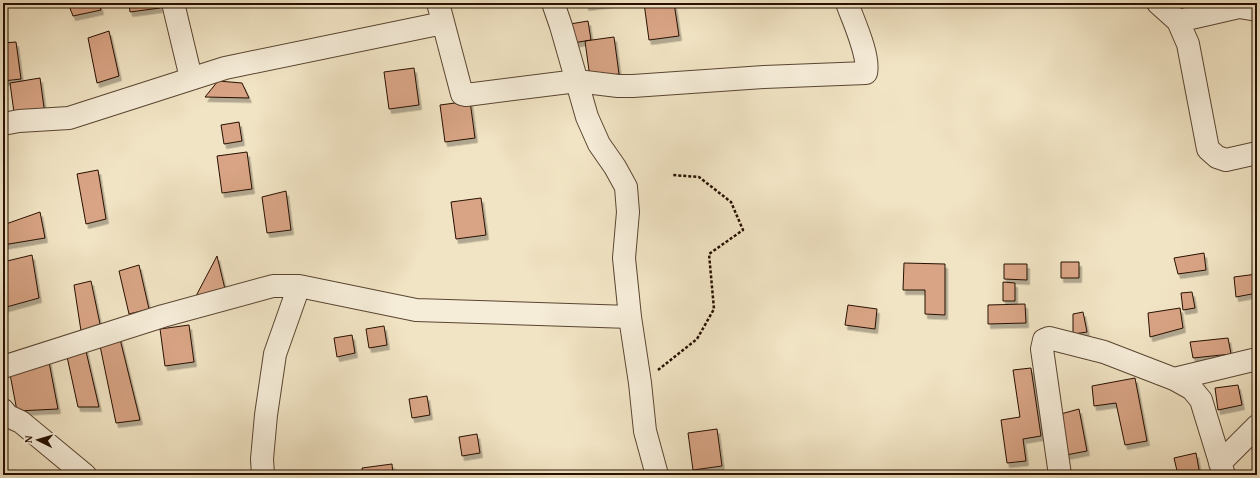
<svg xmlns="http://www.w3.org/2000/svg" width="1260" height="478" font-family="'Gentium Book Plus',serif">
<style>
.building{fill:#d8a485;stroke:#271000;filter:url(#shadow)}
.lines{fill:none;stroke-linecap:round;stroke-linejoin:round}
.minor-casing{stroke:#5a4531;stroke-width:24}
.path{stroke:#271000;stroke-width:2.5;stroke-dasharray:3 2;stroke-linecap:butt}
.minor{stroke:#f6edd9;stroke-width:22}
</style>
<defs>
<filter id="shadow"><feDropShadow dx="2.5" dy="4.5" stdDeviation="0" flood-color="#0004"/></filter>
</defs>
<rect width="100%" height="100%" fill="#f1e4c4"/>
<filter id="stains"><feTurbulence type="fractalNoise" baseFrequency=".005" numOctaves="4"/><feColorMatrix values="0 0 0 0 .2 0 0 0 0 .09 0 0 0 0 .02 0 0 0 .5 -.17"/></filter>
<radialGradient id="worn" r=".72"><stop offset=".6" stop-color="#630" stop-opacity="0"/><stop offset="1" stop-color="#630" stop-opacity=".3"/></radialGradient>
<path class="building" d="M68,3H99L101,10L73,16Z
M129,3H159L160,8L130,12Z
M586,3H610L586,6Z
M644,3H674L679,36L649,40Z
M588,21L591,40L573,43L570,24Z
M109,31L119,76L97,83L88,38Z
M614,37L619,74L590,78L585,41Z
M16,42L21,79L3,81V43Z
M414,68L419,105L389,109L384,72Z
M40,78L45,115L15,120L10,83Z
M218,81L242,83L249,98L205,97Z
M470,101L475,138L445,142L440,105Z
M239,122L242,141L224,144L221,125Z
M247,152L252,189L222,193L217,156Z
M98,170L106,219L86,224L77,174Z
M286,191L291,230L267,233L262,197Z
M481,198L486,235L456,239L451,202Z
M40,212L45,238L3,245V225Z
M1204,253L1206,270L1178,274L1174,258Z
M32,255L39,298L3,308V262Z
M217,256L225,289L196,296Z
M1061,262H1079V278H1061Z
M904,263L945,264V315L925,314V290H903Z
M1004,264H1027V280L1004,279Z
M139,265L149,309L129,314L119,271Z
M1257,274V293L1236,297L1234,277Z
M91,281L100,324L81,331L74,285Z
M1003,282L1015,283V301H1003Z
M1192,292L1195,308L1183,310L1181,293Z
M1025,304L1026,323L988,324V305Z
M848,305L877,309L875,329L845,325Z
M1180,308L1183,328L1150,337L1148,313Z
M1083,312L1087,332L1073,334V314Z
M189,325L194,362L165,366L160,329Z
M384,326L387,345L369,348L366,329Z
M119,335L140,420L116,423L99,341Z
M352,335L355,353L337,357L334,338Z
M1228,338L1231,354L1193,358L1190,342Z
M85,347L99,407H78L66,352Z
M48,357L58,409L17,411L9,369Z
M1031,368L1041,436L1023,439L1026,461L1007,463L1001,420L1020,417L1013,370Z
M1135,378L1147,441L1125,445L1116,403L1094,406L1092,386Z
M1238,385L1242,405L1218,410L1215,388Z
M427,396L430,415L412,418L409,399Z
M1079,409L1087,451L1066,455L1057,415Z
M717,429L722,466L693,470L688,433Z
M477,434L480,453L462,456L459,437Z
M1196,453L1200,475H1178L1174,458Z
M392,464L393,475H363L362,468Z
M1089,472L1090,475H1069Z"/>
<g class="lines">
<defs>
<path id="minor" d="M173,3L191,78
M438,3L462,94L466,95L577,81L618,86H633L764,77L866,73C870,56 853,20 847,3
M553,3L561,26L587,117L599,144L615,167L626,187L628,212L624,258L630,317L640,383L645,431L657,475
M1158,3L1178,21L1188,44L1208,149L1217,157L1226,160L1257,153
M1178,21L1239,7L1257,10
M3,124L19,121L69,118L225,68L443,23
M3,367L163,316L273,286H299L416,310L630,317
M1174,379L1257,359
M3,410L8,416L21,422L85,475
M1220,463L1257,426
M263,475L262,459L266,415L275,354L299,286
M1060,475L1042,349L1044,340L1049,338L1104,352L1174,379L1192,389L1201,400L1224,475"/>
</defs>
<use href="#minor" class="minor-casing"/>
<path class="path" d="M658,370L697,339L714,309L709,254L743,230L731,202L699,177L672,175"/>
<use href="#minor" class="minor"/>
</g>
<rect width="1260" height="478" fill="none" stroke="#f1e4c4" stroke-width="16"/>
<rect x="4" y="4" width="1252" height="470" fill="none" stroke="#271000" stroke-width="2"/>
<rect x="8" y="8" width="1244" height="462" fill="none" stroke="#271000"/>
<g transform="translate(38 440) rotate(275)" stroke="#f6edd9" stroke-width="3" paint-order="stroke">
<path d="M0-3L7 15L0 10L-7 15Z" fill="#271000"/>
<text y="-6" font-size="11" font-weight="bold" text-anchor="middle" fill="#271000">N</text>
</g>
<rect width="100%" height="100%" filter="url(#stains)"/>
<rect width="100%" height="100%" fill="url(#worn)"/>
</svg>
